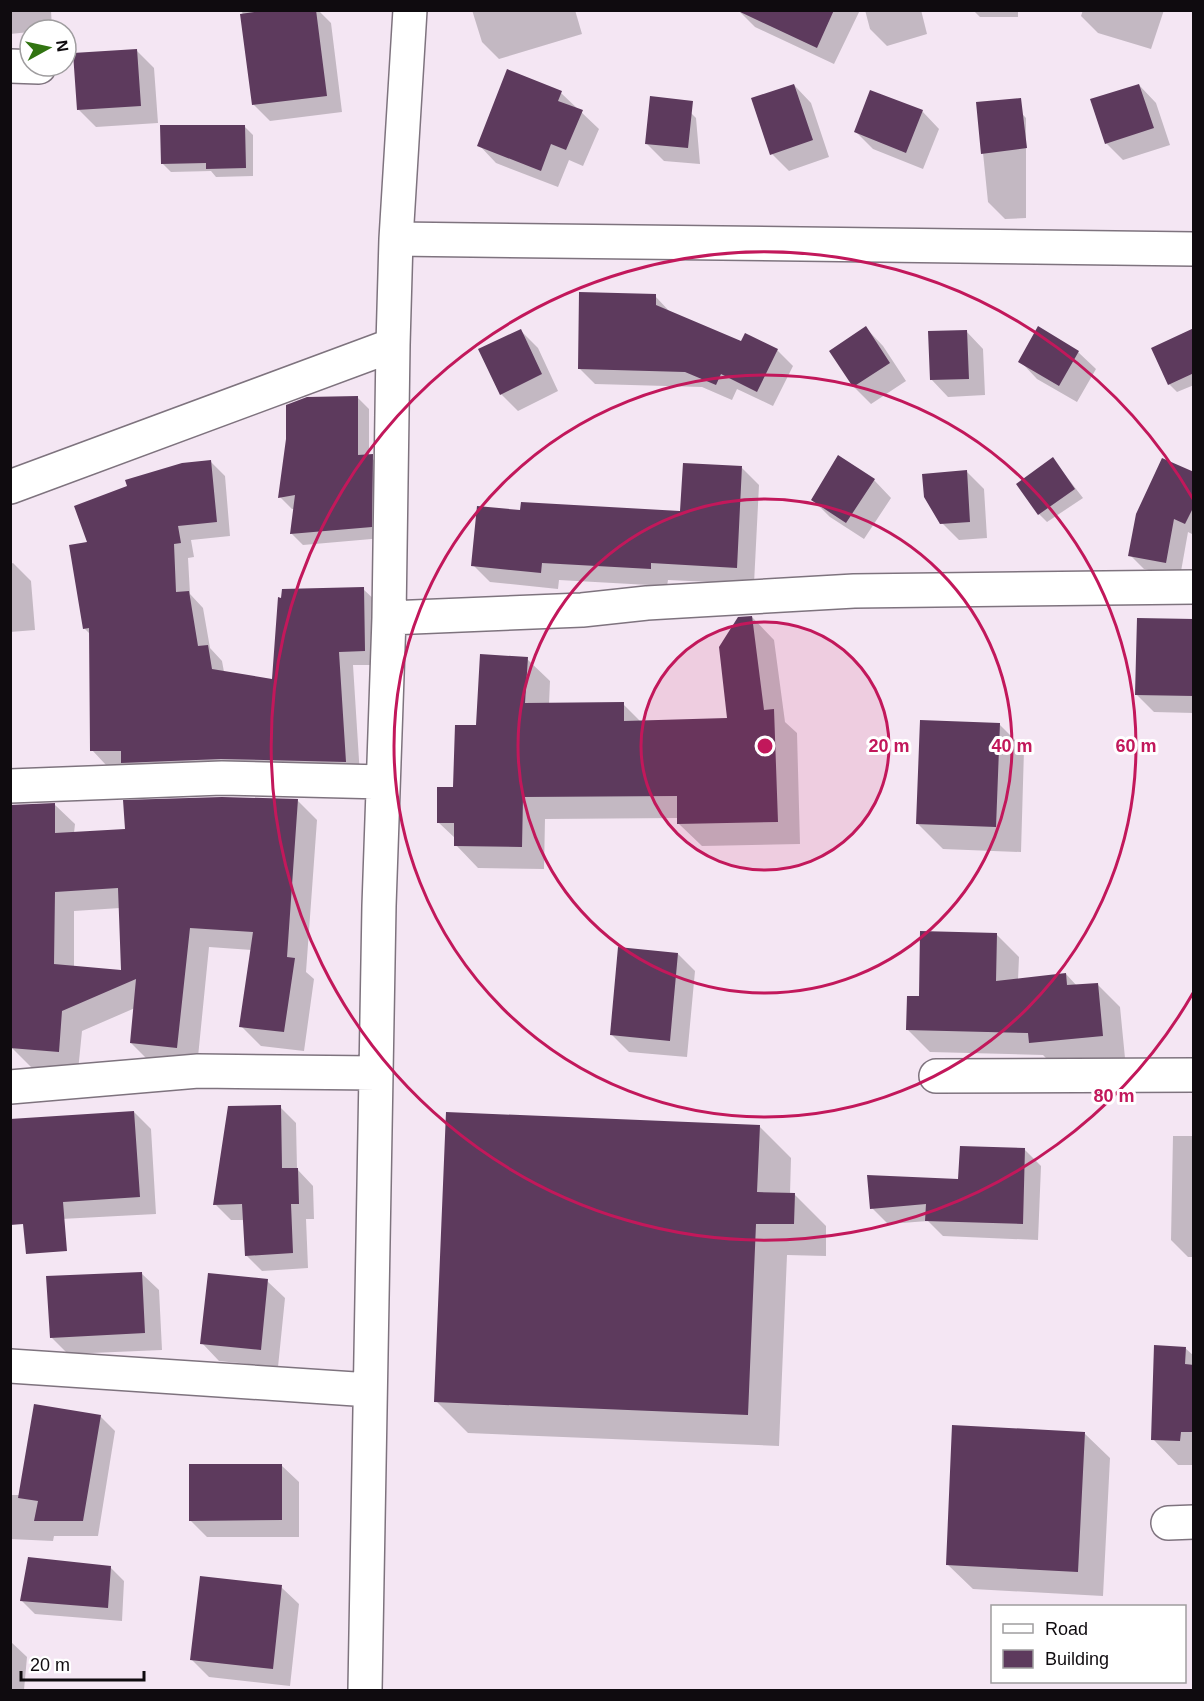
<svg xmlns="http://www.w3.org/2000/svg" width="1204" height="1701" font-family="Helvetica,sans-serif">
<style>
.shadow{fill:#0003;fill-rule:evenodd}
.building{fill:#5d3a5d;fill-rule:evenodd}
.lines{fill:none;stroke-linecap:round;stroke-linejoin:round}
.minor-casing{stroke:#7e737e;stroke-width:36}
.minor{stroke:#fff;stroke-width:33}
.ring{fill:none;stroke:#c2185b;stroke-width:3}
.centre{fill:#c2185b;stroke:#fff;stroke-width:3}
.ring-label{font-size:18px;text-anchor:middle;font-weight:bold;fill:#c2185b;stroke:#fff;stroke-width:6;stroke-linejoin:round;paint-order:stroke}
</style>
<rect width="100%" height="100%" fill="#f4e6f3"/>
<path class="shadow" d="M10,10H51L52,30H30V32L10,34Z
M242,10H318L331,23L342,112L270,121L253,104Z
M472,10H575L582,34L499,59L482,42Z
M738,10H860L834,64L755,27Z
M865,10H921L927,34L887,46L870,29Z
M973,10H1018V17H980Z
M1083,10H1164L1151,49L1098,33L1081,16Z
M136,50L154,68L158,123L96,127L79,110Z
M794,85L811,103L829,157L789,171L772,154Z
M1139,85L1156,103L1170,145L1123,160L1106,143Z
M561,93L599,129L583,166L569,160L558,187L496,163L479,145Z
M1009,100L1026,118V218L1005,219L988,202L978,104Z
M679,101L696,118L700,164L664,161L647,144Z
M922,111L939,129L923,169L873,149L856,132Z
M244,126L253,135V176L216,177L211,171L171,172L162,163Z
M655,296L671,313L742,343L777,350L793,366L773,406L737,389L732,400L702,387L595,384L579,368Z
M866,328L883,346L906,381L871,404L854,387L831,351Z
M1039,329L1078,352L1096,369L1077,402L1037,379L1020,361Z
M521,331L538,348L558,391L518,411L501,394Z
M966,331L983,349L985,395L948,397L931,379Z
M1194,340V385L1177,392L1169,384Z
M357,397L369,409V456L384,468L383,538L303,545L291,533L295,509H292L280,497Z
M1053,459L1083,498L1047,522L1039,514Z
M211,462L225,476L230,536L191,540L194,557L188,558L190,594L203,608L210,648L222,661L224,672L273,681L363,589L378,603V665H353L360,776L137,777L125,765H106L92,750L91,635L84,628L89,543Z
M742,468L759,485L754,584L668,580L667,586L559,580L558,589L490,582L473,565L521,512L682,513Z
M967,472L984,489L987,538L959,540L942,523Z
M1194,474V535L1188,532L1180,577L1144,569L1130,555Z
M874,480L891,498L864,539L830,517L812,499Z
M13,563L31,581L35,630L10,632V564Z
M752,617L774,640L785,722L797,733L800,844L702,846L679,824V818L545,819L544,869L478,868L456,845V839L438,822L455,789L478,727L527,659L550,681L549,704H623L641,722L728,719Z
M1194,620V713L1154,712L1137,695Z
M999,724L1024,749L1021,852L943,849L918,824Z
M297,800L317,820L306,972L314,979L304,1051L261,1046L241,1026L252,950L209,947L197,1067L151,1063L131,1043L135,1008L82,1031L78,1071L31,1067L11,1047L55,805L75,824L74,833L126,831ZM120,908L122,972L74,967V911Z
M996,934L1019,957L1018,980L1066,974L1077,986L1097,984L1120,1007L1125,1058L1053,1065L1043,1055L930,1052L908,1030L920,997Z
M678,954L695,971L687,1057L629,1052L611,1034Z
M280,1107L296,1123L297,1169L313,1186L314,1219H306L308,1268L262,1271L246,1255L244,1220H231L215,1204Z
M134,1112L151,1129L156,1214L61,1219L44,1202Z
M759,1126L791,1158L790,1194H794L826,1226V1256L787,1255L779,1446L468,1433L436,1401Z
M1173,1136H1194V1257H1188L1171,1240Z
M1025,1150L1041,1166L1038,1240L943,1236L928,1221L888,1224L872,1208L960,1181Z
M141,1273L159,1290L162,1350L68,1354L51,1337Z
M267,1281L285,1298L278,1367L219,1361L202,1343Z
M1185,1348L1194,1356V1465H1178L1153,1439Z
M100,1416L115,1431L98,1536H54L53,1541L10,1539V1495H20Z
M1084,1433L1110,1458L1103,1596L973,1589L947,1564Z
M281,1465L299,1482V1537H207L190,1520Z
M110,1567L124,1581L122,1621L35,1614L22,1601Z
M281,1587L299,1604L290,1686L209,1677L192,1660Z
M10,1641L27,1657L24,1690H10Z"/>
<path class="building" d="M267,10H316L327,96L252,105L240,14Z
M736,10H834L817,48Z
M137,49L141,106L77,110L73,53Z
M507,69L562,91L558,101L583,110L566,150L551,144L541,171L477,146Z
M794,84L813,140L770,155L751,98Z
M1139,84L1154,128L1105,144L1090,99Z
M870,90L923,110L906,153L854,132Z
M650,96L693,101L688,148L645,144Z
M1021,98L1027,148L981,154L976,102Z
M160,125H245L246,168L206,169V163L161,164Z
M579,292L656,294V305L741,341L745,333L778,349L757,392L721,374L716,385L685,372L578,369Z
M866,326L890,363L853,387L829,351Z
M1038,326L1079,351L1059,386L1018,362Z
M1194,328V373L1168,385L1151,348Z
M521,329L542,374L500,395L478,349Z
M967,330L969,379L930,380L928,331Z
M358,396V455L373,454L372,527L290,534L295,495L278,498L286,439V405L307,397Z
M838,455L875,479L846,523L811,500Z
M1053,457L1075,489L1038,515L1016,484Z
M1162,458L1194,472V506L1185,524L1174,519L1166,563L1128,556L1136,514Z
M211,460L217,522L178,526L181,543L174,544L176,592L189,591L198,646L208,645L212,669L272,679L278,597L281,598L282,589L364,587L365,651L339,652L346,762L221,759L121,763V751H90L89,628L83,629L69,545L87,542L74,506L127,486L125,480L182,463Z
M683,463L742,466L737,568L651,563V569L542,563L541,573L471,566L477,506L520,510L521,502L680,511Z
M967,470L970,522L940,524L924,497L922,474Z
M752,616L764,710L774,709L778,822L677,824V796L523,797L522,847L454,846V823H437V787H453L455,725H476L480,654L528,657L525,703L624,702V721L727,718L719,647L738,617Z
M1137,618L1194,619V696L1135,695Z
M920,720L1000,723L996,827L916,824Z
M222,797L298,799L287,957L295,958L284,1032L239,1027L253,932L190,928L177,1048L130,1043L136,979L62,1011L59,1052L10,1048V805L55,803V833L125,829L123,800ZM118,888L121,970L54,964L55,892Z
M920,931L997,933L996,981L1066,973L1067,985L1098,983L1103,1036L1029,1043L1028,1033L906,1030L907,996H919Z
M618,947L678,953L670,1041L610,1035Z
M281,1105L282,1168H298L299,1204H291L293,1253L245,1256L242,1204L213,1205L228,1106Z
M134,1111L140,1197L63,1202L67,1251L26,1254L23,1224L10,1225V1119Z
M446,1112L760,1125L757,1192L795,1193L794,1224H756L748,1415L434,1402Z
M960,1146L1025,1148L1023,1224L925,1221L926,1204L870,1209L867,1175L958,1179Z
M142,1272L145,1333L50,1338L46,1276Z
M208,1273L268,1279L261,1350L200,1344Z
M1154,1345L1186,1347L1185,1364L1194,1365V1432H1181L1180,1441L1151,1440Z
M34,1404L101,1415L83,1521H34L38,1501L18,1498Z
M952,1425L1085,1432L1078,1572L946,1565Z
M189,1464H282V1520L189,1521Z
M28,1557L111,1566L108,1608L20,1601Z
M200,1576L282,1585L273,1669L190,1660Z"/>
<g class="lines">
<defs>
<path id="minor" d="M10,66L39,67
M396,239L1194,249
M10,487L393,345
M389,618L582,610L647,603L854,591L1194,587
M10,786L222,778L383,782
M936,1076L1194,1075
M10,1087L198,1071L376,1073
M10,1366L370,1390
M1168,1523L1194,1522
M365,1690L379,906L389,618L393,345L396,239L410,10"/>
</defs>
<use href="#minor" class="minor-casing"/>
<use href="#minor" class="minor"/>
</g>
<circle cx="765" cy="746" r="124" fill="#c2185b" fill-opacity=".12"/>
<g class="ring">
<circle cx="765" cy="746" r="124"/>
<circle cx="765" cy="746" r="247"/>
<circle cx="765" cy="746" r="371"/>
<path d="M1193 993A494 494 0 1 1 1193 499"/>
</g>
<circle cx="765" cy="746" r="9" class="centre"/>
<g class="ring-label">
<text x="889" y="752">20 m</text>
<text x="1012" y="752">40 m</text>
<text x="1136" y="752">60 m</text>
<text x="1114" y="1102">80 m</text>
</g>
<rect width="1204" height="1701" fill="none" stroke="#0f0b0f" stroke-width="24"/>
<rect x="991" y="1605" width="195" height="78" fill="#ffffff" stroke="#9f9d9f" stroke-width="1.5"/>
<rect x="1003" y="1624" width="30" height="9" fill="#ffffff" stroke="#9f9d9f" stroke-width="1.5"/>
<text x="1045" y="1635" font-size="18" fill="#0f0b0f">Road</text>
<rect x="1003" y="1650" width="30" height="18" fill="#5d3a5d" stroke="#9f9d9f" stroke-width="1.5"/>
<text x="1045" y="1665" font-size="18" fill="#0f0b0f">Building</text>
<g transform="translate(48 48) rotate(82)"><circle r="28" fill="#ffffff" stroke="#9f9d9f" stroke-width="1.5"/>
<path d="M0-4.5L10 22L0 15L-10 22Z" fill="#317411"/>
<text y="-9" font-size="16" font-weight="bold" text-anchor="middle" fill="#0f0b0f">N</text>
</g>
<path d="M21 1671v9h123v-9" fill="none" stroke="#0f0b0f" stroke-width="3"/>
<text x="30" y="1671" font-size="18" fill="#0f0b0f" stroke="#ffffff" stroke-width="4.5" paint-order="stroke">20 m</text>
</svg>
